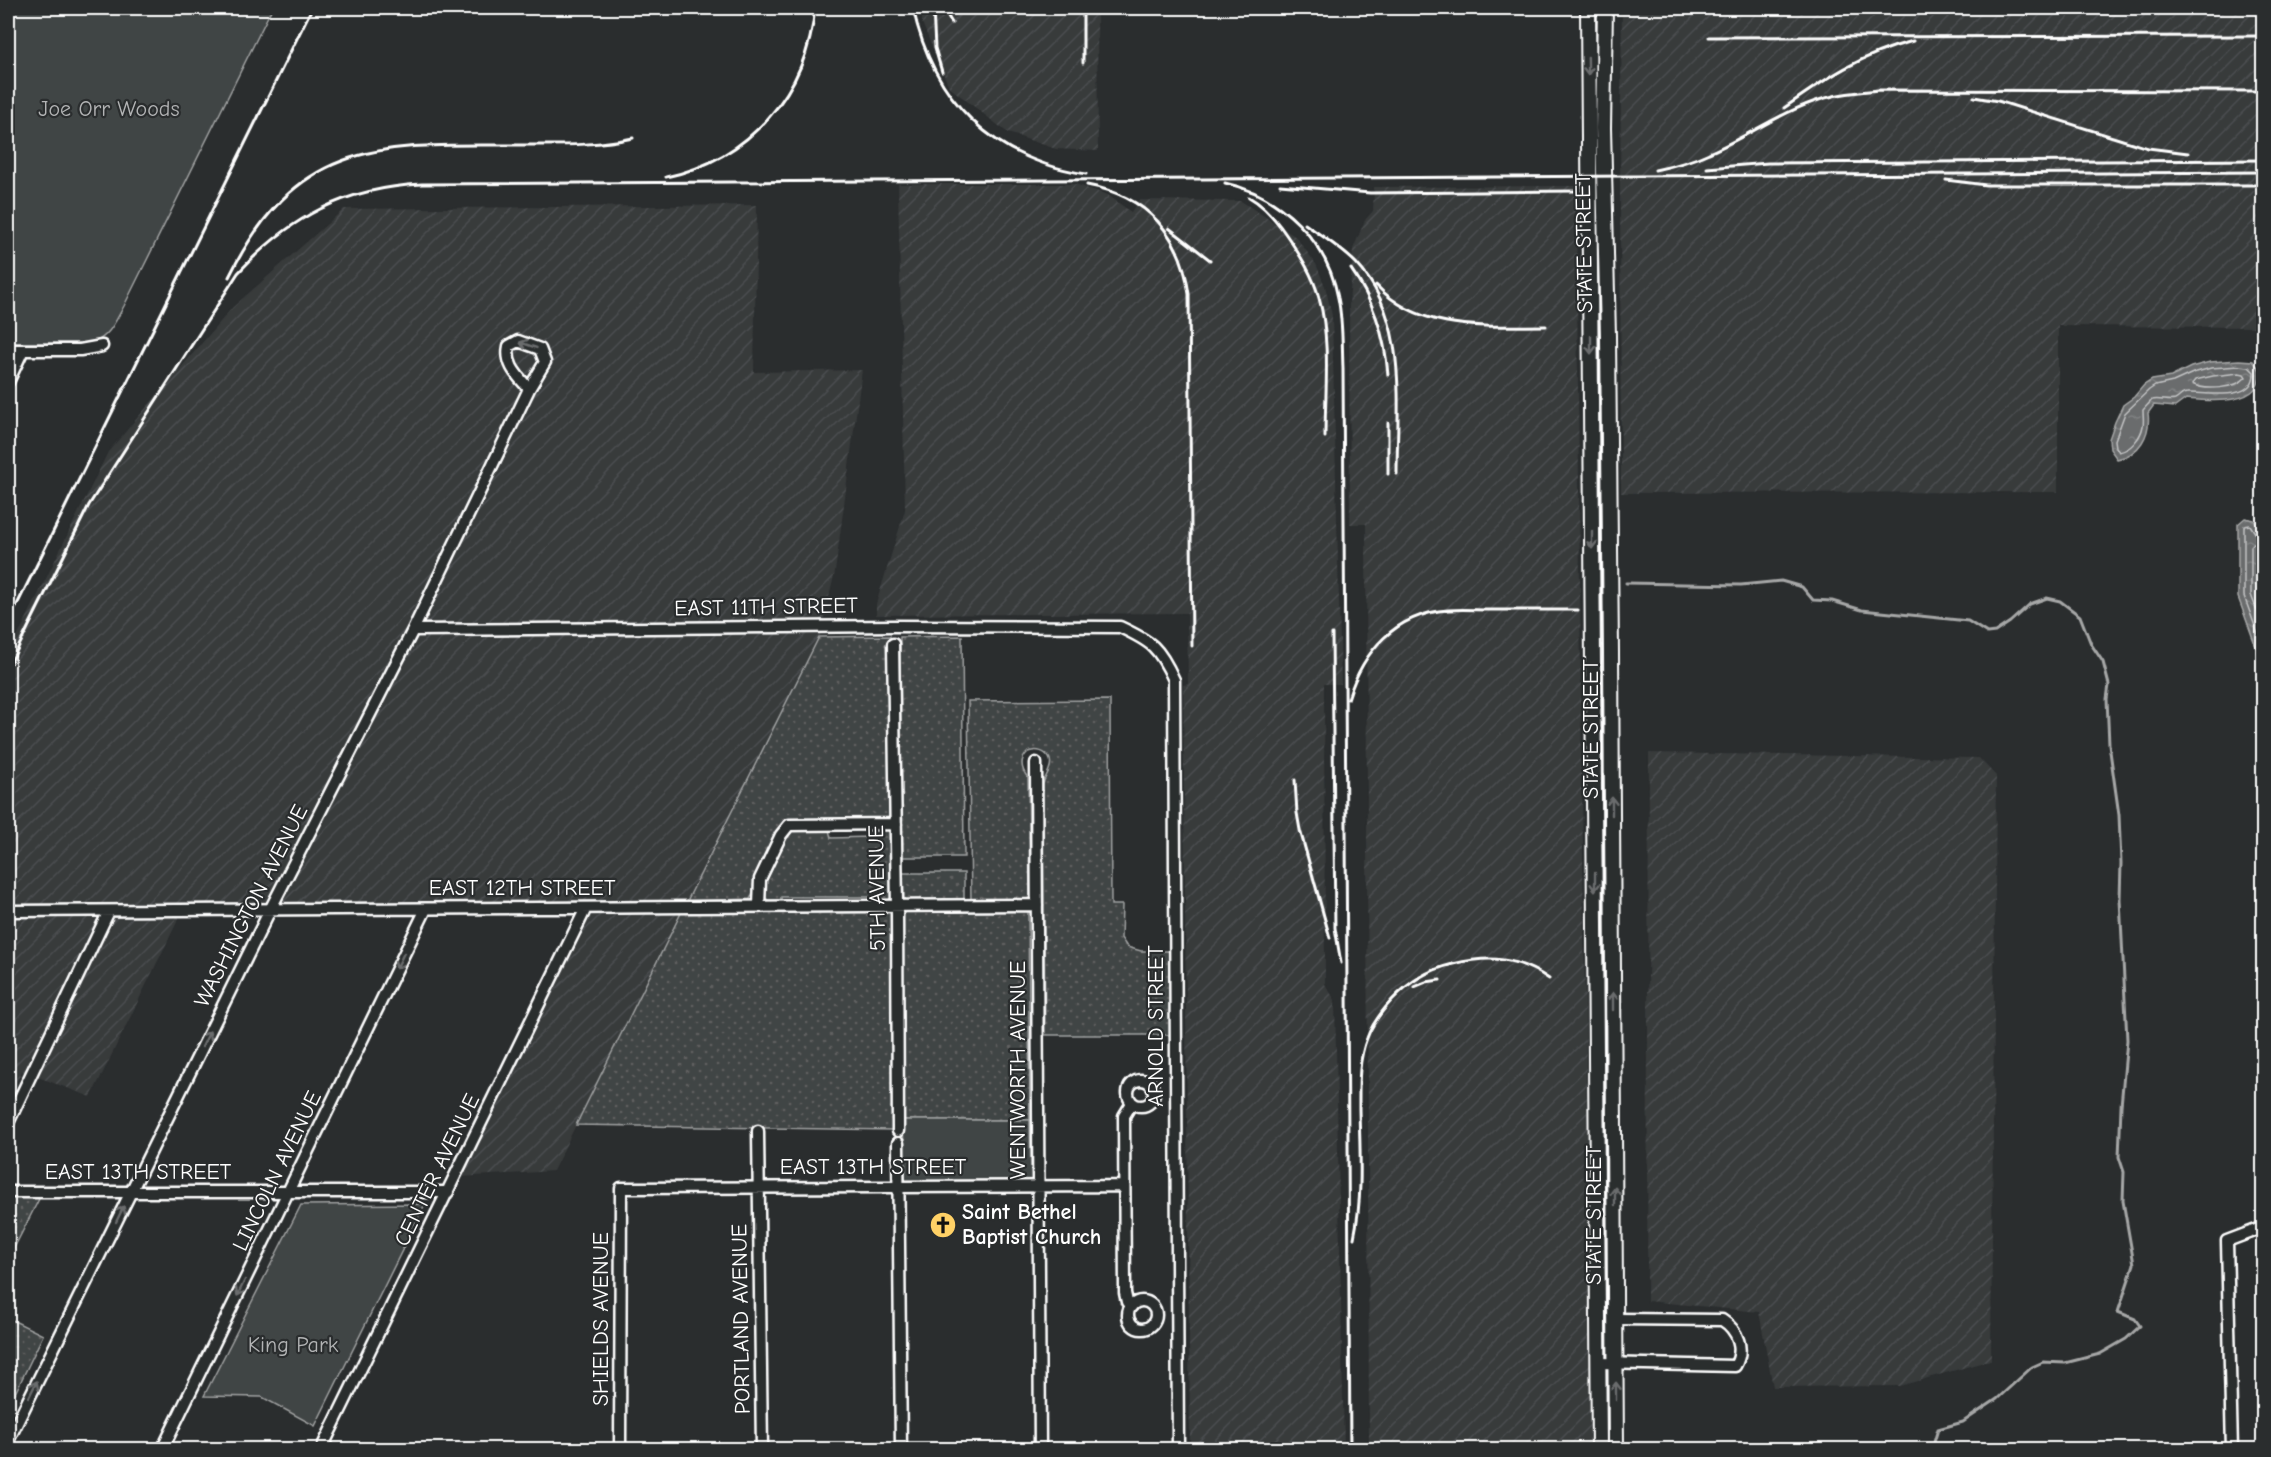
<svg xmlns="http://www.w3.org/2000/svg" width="2271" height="1457" font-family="'Comic Neue',sans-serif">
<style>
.industrial{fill:url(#industrial-furrows)}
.grass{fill:url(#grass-dots);stroke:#a0a2a2;stroke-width:1.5}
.park{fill:#414445;stroke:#a0a2a2;stroke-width:1.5}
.water{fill:url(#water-ripples);stroke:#a6a7a7;stroke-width:1.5}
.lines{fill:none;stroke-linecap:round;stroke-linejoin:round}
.shore{stroke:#c3c4c5;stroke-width:1.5}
.stream{stroke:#a6a7a7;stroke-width:3}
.street-casing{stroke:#fff;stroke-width:15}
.secondary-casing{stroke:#fff;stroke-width:18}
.street{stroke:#2a2d2e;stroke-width:10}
.secondary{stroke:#2a2d2e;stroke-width:14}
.rail{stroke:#fff;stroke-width:3}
.oneway{stroke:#6a6c6d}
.labels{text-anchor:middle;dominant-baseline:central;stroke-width:4.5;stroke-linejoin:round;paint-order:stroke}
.park-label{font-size:22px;fill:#b3b4b5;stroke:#2a2d2e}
.street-label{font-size:22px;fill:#fff;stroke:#2a2d2e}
.poi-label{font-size:22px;font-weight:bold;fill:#fff;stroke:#2a2d2e;text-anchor:start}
</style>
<defs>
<pattern id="industrial-furrows" width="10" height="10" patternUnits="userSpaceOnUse" patternTransform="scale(1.5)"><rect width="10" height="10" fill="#373a3b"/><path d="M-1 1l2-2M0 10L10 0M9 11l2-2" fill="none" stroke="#4b4e4f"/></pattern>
<pattern id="grass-dots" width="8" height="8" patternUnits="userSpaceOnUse" patternTransform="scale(1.5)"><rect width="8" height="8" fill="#414445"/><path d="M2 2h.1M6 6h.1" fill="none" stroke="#5e6061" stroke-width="1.8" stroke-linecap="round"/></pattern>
<pattern id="water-ripples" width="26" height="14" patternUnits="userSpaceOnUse" patternTransform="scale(1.5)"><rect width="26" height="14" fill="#6a6c6d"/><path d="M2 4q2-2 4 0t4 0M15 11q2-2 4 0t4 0" fill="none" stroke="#808283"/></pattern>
</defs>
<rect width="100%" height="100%" fill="#2a2d2e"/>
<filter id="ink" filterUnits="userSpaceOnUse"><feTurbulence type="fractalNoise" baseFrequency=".0167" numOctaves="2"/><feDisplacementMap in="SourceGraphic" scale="12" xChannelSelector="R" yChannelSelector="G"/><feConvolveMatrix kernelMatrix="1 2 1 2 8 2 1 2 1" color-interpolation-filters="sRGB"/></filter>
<g filter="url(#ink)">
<path class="industrial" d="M922,8H1097L1098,151L1056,149L1008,133L949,87L922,23Z
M1622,8H2263V327L2058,326V492L1621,493L1620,182Z
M898,184H1075L1108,195L1131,212L1139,200L1241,201L1296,237L1316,264L1325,286L1332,315L1341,684H1324L1325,984L1335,1000L1344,1449H1190L1183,685L1188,684L1187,613L876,615V604L905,510Z
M1576,186L1582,789L1592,1449H1369L1366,524H1350L1349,305L1353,249L1365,220L1373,211L1374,187Z
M757,205L754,372L862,370L835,572L820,635L553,1171L446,1178L578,913L180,916L91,1097L22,1071L8,1101V656L108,452L233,307L344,209Z
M1649,753L1979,758L1996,776L1991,1360L1900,1386L1773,1387L1759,1312L1647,1301Z"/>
<path class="grass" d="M890,636V816L886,819L788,820C776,827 761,862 756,876C753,884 755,892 750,899L687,901L819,637Z
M962,636L964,857H902L900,637Z
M1110,700L1111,905H1122L1121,938L1127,947L1141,951H1169L1170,1035H1045L1043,785C1044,778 1047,776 1049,770C1055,756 1041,747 1028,752C1019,760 1021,769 1028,778L1030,896L1027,900H971L968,701Z
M872,829H888L891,833L892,897L890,900L873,901L869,897H781V901H770L764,897L765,880L787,835L791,831L829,830L831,838L871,837Z
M903,873H964V900H904Z
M905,910H1028L1030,1120H903V915Z
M682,911H891L893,1130L576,1125Z
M8,1197H40L8,1260Z
M8,1318L43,1335L8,1408Z"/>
<path class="park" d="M8,8H272L124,306C115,322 110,336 93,343H8Z
M903,1120H1030L1031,1180L905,1181Z
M425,1204L315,1426L262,1397L204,1396L301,1205Z"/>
<path class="water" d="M2239,360L2253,361L2260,370C2264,407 2209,401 2186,399L2175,407L2154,405L2148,413C2151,435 2139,455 2117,459L2110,449L2109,439L2115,422L2123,405L2134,397L2144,385L2152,380L2171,377L2191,367L2210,362Z
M2245,518L2254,520L2263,536V666L2238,597V524Z"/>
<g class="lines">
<path class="shore" d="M2239,366L2249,367L2254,372C2255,403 2205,392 2187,393C2181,393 2180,398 2175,400C2168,402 2159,398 2152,400L2143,410C2143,415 2144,421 2143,426C2141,437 2131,450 2119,452L2116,447L2115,440L2125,413L2149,390L2155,386L2173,382L2193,373L2211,368Z
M2239,373L2244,374L2246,377C2236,389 2205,391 2192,384L2195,380L2213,376Z
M2264,537L2257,536L2250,525L2244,526V596L2264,651
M2264,545L2254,543L2251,546V595L2264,629"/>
<path class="stream" d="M1626,583L1741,585L1781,581L1802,587L1813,600L1832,601L1862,610L1968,621L1987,633L1995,632L2010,622L2030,604L2047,598L2060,601L2080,616L2091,644L2103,662L2109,685L2107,699L2109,744L2119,815L2121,863L2120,899L2127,1040L2121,1106L2119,1157L2124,1172L2123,1201L2134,1264L2118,1312L2135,1319L2140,1326L2126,1339L2100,1354L2065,1363L2043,1362L2032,1367L1997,1399L1963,1422L1938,1429L1932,1449"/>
<defs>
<path id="street" d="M8,350H80L102,346
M8,382L23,350
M413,630L894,626L1120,627C1152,642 1159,647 1174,680L1178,1450
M893,644L897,906L898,1131
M1036,763L1040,1450
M759,906L760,879L781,835L789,825L896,824
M8,911L1037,905
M1128 1093a13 13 0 1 1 26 0a13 13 0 1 1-26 0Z
M8,1123L109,911
M758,1131L762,1450
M898,1143L901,1450
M8,1192H448
M1128 1315a14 14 0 1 1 28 0a14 14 0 1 1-28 0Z
M1132,1306L1127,1302L1125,1293L1124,1116L1132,1103
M1599,1363L1735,1366C1745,1349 1738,1330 1722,1320L1615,1319
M8,1441L270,910L413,630L529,389L545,362L540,349L518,341L509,346C505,365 518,376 529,389
M162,1450L426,909
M321,1450L586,908
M620,1450L621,1188L1124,1186
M2232,1450L2227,1241L2264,1227"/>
<path id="secondary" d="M1588,8L1599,1450
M1605,8L1603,128L1608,336L1611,653L1616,1450"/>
</defs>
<use href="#street" class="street-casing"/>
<use href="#secondary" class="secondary-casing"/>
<use href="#street" class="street"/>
<use href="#secondary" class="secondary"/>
<path class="rail" d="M913,8C933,100 992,159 1086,174
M933,8L935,48L942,72
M943,8L952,23
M1083,8V63
M1709,37L2264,36
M1974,97L1998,101L2148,148L2188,153
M1784,108C1828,77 1860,55 1913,41
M1707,168L1768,163L2264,160
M1655,170C1674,166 1692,161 1709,153C1747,137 1782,111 1822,99C1840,93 1859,92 1878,90L2264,91
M666,177C750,159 807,92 815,8
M1946,180L1986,185H2264
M1225,183C1281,195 1328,242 1338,298C1343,321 1342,345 1343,368L1350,1450
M1087,185C1147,196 1181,234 1189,294L1192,646
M1280,185L1370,193L1577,191
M1249,197C1265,206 1277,221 1287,236C1300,255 1313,275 1319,298C1331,340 1325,393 1325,437
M1305,224C1322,236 1341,248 1356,263C1409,319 1397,404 1397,474
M1169,228L1210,260
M1351,269C1374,301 1385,336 1388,375
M229,277C302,129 395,146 538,145C570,145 601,145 633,138
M1376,285C1421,333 1486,326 1546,326
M1388,423V474
M8,623L312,8
M1332,634L1335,928L1341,963
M8,668L89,505L238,273C290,217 344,188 422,184L2264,172
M1348,699C1363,651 1395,614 1448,610C1462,609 1476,610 1490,610C1519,610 1548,610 1578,610
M1295,780L1297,813L1300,830L1330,938
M1414,987L1426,982L1440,980
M1354,1238C1363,1196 1360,1152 1359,1110C1359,1086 1358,1061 1367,1038C1372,1024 1382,1011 1392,1000C1410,981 1428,970 1453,964C1490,955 1517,957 1549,979"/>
</g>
<defs><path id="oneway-shaft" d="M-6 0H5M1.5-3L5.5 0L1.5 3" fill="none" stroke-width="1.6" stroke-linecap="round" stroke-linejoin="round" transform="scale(1.5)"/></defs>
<g class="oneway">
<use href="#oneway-shaft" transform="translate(1588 66) rotate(89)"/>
<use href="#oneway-shaft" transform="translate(528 345) rotate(-161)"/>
<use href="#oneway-shaft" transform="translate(1591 345) rotate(90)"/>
<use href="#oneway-shaft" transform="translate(1592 540) rotate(90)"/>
<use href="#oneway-shaft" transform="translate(1612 806) rotate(-90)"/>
<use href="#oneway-shaft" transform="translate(1595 882) rotate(90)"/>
<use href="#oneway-shaft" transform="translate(400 961) rotate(116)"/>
<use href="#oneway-shaft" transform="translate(1613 1001) rotate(-90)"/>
<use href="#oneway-shaft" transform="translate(206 1039) rotate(-64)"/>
<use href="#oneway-shaft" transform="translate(1615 1196) rotate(-90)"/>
<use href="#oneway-shaft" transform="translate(120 1214) rotate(-64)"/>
<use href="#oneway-shaft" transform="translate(241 1288) rotate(116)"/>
<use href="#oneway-shaft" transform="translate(33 1389) rotate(-64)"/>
<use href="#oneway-shaft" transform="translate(1616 1391) rotate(-90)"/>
</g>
</g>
<defs>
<symbol id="church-disc" viewBox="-11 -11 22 22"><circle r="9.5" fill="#ffd166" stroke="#2a2d2e"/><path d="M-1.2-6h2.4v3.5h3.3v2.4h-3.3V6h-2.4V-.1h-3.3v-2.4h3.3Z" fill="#111"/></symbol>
</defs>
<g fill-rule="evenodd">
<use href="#church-disc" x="928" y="1210" width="30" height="30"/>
</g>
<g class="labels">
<g class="park-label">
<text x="109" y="109">Joe Orr Woods</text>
<text x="293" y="1345">King Park</text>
</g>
<g class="street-label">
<text transform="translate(1584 243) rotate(-91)">STATE STREET</text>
<text transform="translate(766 607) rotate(-1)">EAST 11TH STREET</text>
<text transform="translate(1591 729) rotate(-90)">STATE STREET</text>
<text x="522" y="888">EAST 12TH STREET</text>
<text transform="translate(877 888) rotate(-91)">5TH AVENUE</text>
<text transform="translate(251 906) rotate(-63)">WASHINGTON AVENUE</text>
<text transform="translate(1156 1026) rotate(-90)">ARNOLD STREET</text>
<text transform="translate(1018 1070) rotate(-90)">WENTWORTH AVENUE</text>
<text x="873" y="1167">EAST 13TH STREET</text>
<text transform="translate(437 1170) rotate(-64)">CENTER AVENUE</text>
<text transform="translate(277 1171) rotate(-64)">LINCOLN AVENUE</text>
<text x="138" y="1172">EAST 13TH STREET</text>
<text transform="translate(1594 1215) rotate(-90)">STATE STREET</text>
<text transform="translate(601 1319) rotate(-90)">SHIELDS AVENUE</text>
<text transform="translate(741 1319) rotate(-91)">PORTLAND AVENUE</text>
</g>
<g class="poi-label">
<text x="962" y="1212">Saint Bethel<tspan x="962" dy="25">Baptist Church</tspan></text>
</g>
</g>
<rect width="2271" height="1457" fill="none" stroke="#2a2d2e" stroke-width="30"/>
<rect x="15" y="15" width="2241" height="1427" fill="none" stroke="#fff" stroke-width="2" filter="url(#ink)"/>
</svg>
